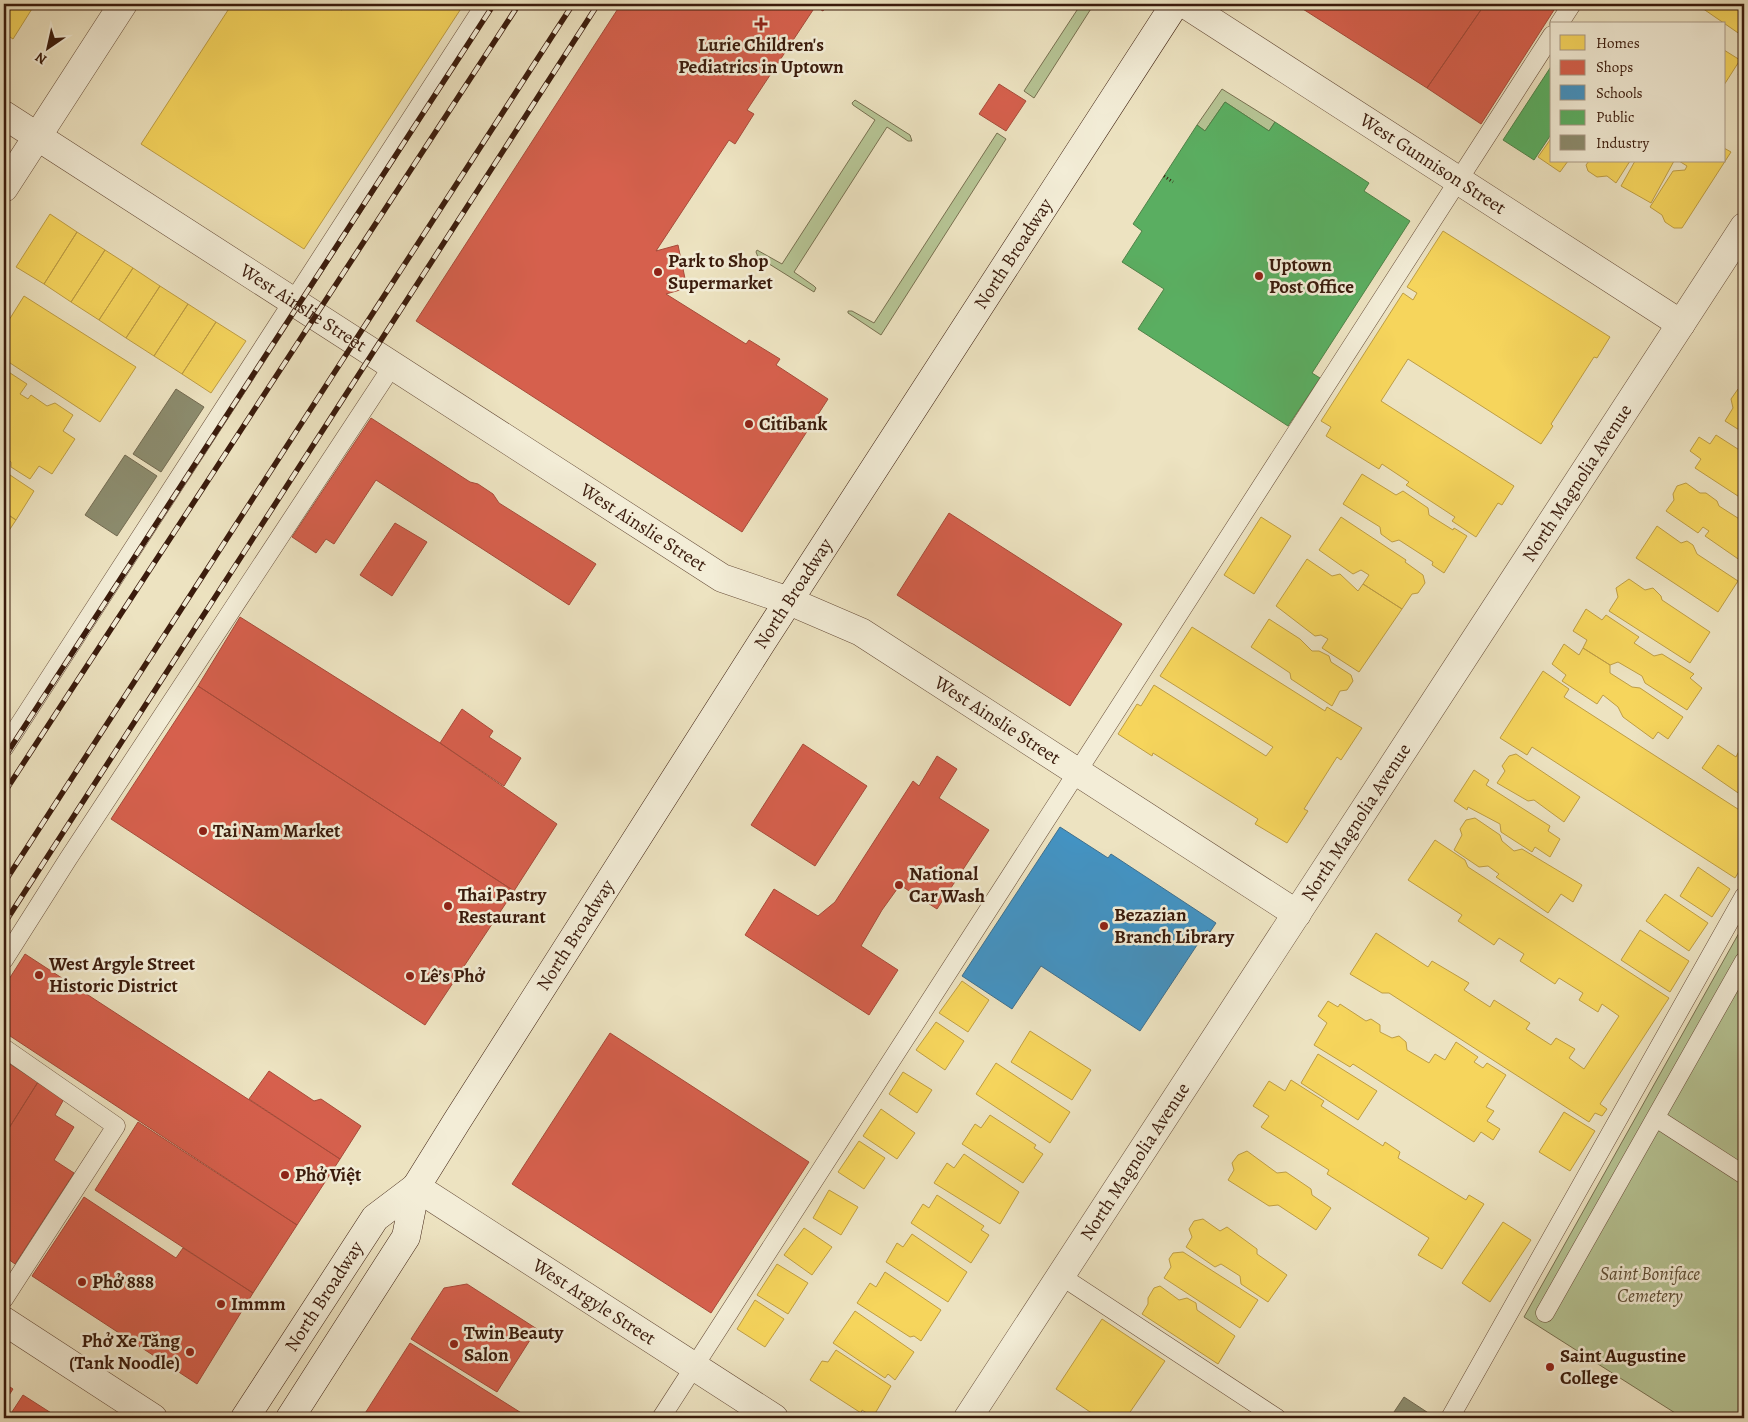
<svg xmlns="http://www.w3.org/2000/svg" width="1748" height="1422" font-family="Alegreya,serif">
<style>
.green{fill:#b6c494;stroke:#787050}
.homes{fill:#f6d55c;stroke:#be9d44}
.shops{fill:#d6604d;stroke:#a74b3a}
.schools{fill:#4393c3;stroke:#406f8c}
.public{fill:#5aae61;stroke:#508248}
.industry{fill:#8c8c6e;stroke:#736a51}
.lines{fill:none;stroke-linecap:round;stroke-linejoin:round}
.lane-casing{stroke:#674d39;stroke-width:19}
.street-casing{stroke:#674d39;stroke-width:29}
.secondary-casing{stroke:#3a1b0c;stroke-width:29}
.path{stroke:#3a1b0c;stroke-width:3;stroke-dasharray:1 2.5;stroke-linecap:butt}
.lane{stroke:#f3edd7;stroke-width:18}
.street{stroke:#f3edd7;stroke-width:28}
.secondary{stroke:#f3edd7;stroke-width:28}
.rail-casing{stroke:#3a1b0c;stroke-width:5.5}
.rail{stroke:#f3edd7;stroke-width:4;stroke-dasharray:11;stroke-linecap:butt}
.poi-dot{fill:#8f2418;stroke:#f3edd7;stroke-width:2}
.labels{text-anchor:middle;dominant-baseline:central;stroke-width:5;stroke-linejoin:round;paint-order:stroke}
.poi-label{font-size:19px;font-weight:bold;fill:#3a1b0c;stroke:#f3edd7;text-anchor:start}
.street-label{font-size:19px;fill:#3a1b0c;stroke:#f3edd7}
.park-label{font-size:19px;font-style:italic;fill:#5f4e35;stroke:#f3edd7}
</style>
<rect width="100%" height="100%" fill="#ede3c1"/>
<filter id="stains"><feTurbulence type="fractalNoise" baseFrequency=".004" numOctaves="4"/><feColorMatrix values="0 0 0 0 .2 0 0 0 0 .09 0 0 0 0 .02 0 0 0 .5 -.17"/></filter>
<radialGradient id="worn" r=".72"><stop offset=".6" stop-color="#630" stop-opacity="0"/><stop offset="1" stop-color="#630" stop-opacity=".3"/></radialGradient>
<path class="green" d="M1081,4H1094L1034,98L1024,91Z
M1222,89L1275,122L1269,131L1225,102L1205,131L1197,125Z
M855,100L910,135L912,141H908L887,127L794,272L814,286L816,288L814,292L758,257L756,252L757,250L782,264L875,120L853,105L852,103Z
M997,133L1006,139L881,335L848,313V311H852L874,323Z
M1744,924V1418H1683L1524,1317Z"/>
<path class="homes" d="M4,4H35L13,39L4,33Z
M232,4H331L342,10L346,4H464L304,249L141,144Z
M331,4H346L342,10Z
M1705,4H1744V37L1702,8Z
M1724,50L1740,60L1724,85Z
M1744,66V79L1738,75Z
M1552,137V161H1568L1560,172L1538,157Z
M1724,148L1731,152L1682,228H1674L1665,222L1662,215L1650,207L1673,171L1685,170L1687,166L1679,161H1724Z
M1589,161H1630L1616,183L1607,176L1597,177L1588,171L1586,165Z
M1635,161H1674L1651,203L1621,186Z
M50,214L77,232L44,284L16,267Z
M1443,231L1610,337L1597,358L1594,357L1551,424L1553,426L1541,444L1408,359L1381,401L1514,486L1502,505L1498,503L1476,537L1452,521L1455,517L1406,485L1409,482L1382,464L1379,469L1326,436L1331,427L1321,421L1403,293L1413,300L1417,293L1407,287Z
M77,232L105,250L71,302L44,284Z
M105,250L133,268L99,320L71,302Z
M133,268L160,286L126,338L99,320Z
M160,286L188,304L154,356L126,338Z
M24,296L136,367L100,422L4,359V328Z
M188,304L216,322L182,374L154,356Z
M216,322L246,341L211,393L182,374Z
M4,369L27,384L20,394L28,399L31,395L47,406L55,403L73,415L63,431L75,439L52,474L39,466L30,479L11,467V462L4,457Z
M1744,387V433L1725,421L1733,408L1731,399L1738,389Z
M1716,435L1744,453V500L1695,468L1701,459L1690,451L1699,437L1710,444Z
M4,471L34,491L16,520L4,512Z
M1362,474L1396,495L1403,491L1428,508L1429,515L1453,530L1454,528L1467,536L1444,573L1432,565L1433,562L1399,540L1392,542L1381,534L1380,527L1343,504Z
M1686,483L1700,493H1706L1717,501L1719,506L1744,522V563L1705,536L1709,531L1703,527L1698,533L1666,511L1674,500L1673,494L1677,486Z
M4,512L16,520L4,538Z
M1261,517L1291,536L1254,594L1224,575Z
M1341,517L1406,560L1405,562L1423,575L1425,583L1418,593L1412,594L1402,609L1363,584L1369,575L1361,570L1353,574L1319,550Z
M1657,526L1681,543L1687,541L1693,545L1697,554L1738,581L1718,612L1636,558Z
M1307,559L1332,576L1340,574L1358,591L1363,584L1402,609L1359,672L1322,648L1328,639L1321,635L1315,636L1276,606Z
M1629,579L1645,590L1653,588L1661,596L1662,600L1710,632L1690,663L1609,611L1618,597L1616,588Z
M1586,609L1602,620L1606,615L1639,637L1634,643L1654,656L1662,654L1694,674L1690,678L1702,688L1687,710L1645,683L1642,676L1618,662L1610,665L1583,648L1587,640L1573,631Z
M1269,619L1300,639L1312,651H1319L1329,656L1331,662L1351,675L1353,681L1347,690L1340,691L1332,706L1291,679L1290,673L1251,647Z
M1192,627L1325,711L1327,707L1362,728L1341,760L1337,757L1304,809L1308,811L1287,843L1255,824L1258,819L1153,753L1152,756L1118,734L1137,704L1141,706L1154,685L1266,756L1273,747L1160,676Z
M1564,644L1579,655L1583,648L1610,665V673L1632,687L1640,688L1683,717L1668,739L1658,732L1653,739L1623,717L1618,707L1603,695L1597,704L1562,681L1566,675L1552,664Z
M1543,671L1569,689L1564,697L1744,813V863L1735,878L1532,747L1527,755L1500,738Z
M1718,745L1736,757L1739,751L1744,755V797L1702,768Z
M1516,754L1580,797L1564,822L1534,800L1528,801L1497,783L1505,771L1502,766L1509,756Z
M1474,770L1489,780L1486,785L1550,826L1548,831L1560,839L1550,857L1535,847L1532,852L1501,832L1500,824L1468,807L1467,810L1454,801Z
M1475,818L1500,835L1502,841L1514,851L1522,849L1582,885L1573,902L1561,894L1548,913L1496,877L1499,874L1488,866L1479,867L1454,850L1462,835L1460,829L1466,820Z
M1435,840L1465,860L1468,867L1669,998L1600,1104L1607,1109L1602,1116L1595,1113L1589,1122L1389,993H1382L1350,974L1376,933L1428,967L1432,961L1469,983L1464,990L1490,1007L1494,1000L1530,1023L1526,1029L1551,1045L1556,1038L1575,1049L1569,1058L1584,1069L1619,1016L1602,1004L1598,1012L1579,1000L1583,993L1559,978L1555,984L1520,961L1524,954L1499,938L1494,945L1458,921L1462,915L1408,880Z
M1698,867L1730,889L1712,917L1680,896Z
M1665,894L1708,923L1689,951L1646,921Z
M1640,930L1689,961L1670,992L1621,960Z
M962,981L989,1000L968,1032L939,1013Z
M1328,1001L1338,1007L1340,1004L1366,1021L1371,1019L1380,1025V1032L1392,1038L1399,1036L1406,1042L1407,1050L1429,1063L1435,1054L1445,1060L1456,1042L1478,1057L1474,1062L1483,1068L1487,1063L1506,1075L1486,1107L1494,1111L1487,1121L1500,1129L1493,1140L1481,1132L1474,1142L1353,1064L1350,1067L1314,1045L1327,1023L1318,1016Z
M936,1022L964,1041L945,1070L916,1050Z
M1030,1031L1091,1070L1072,1100L1011,1062Z
M1318,1054L1377,1091L1358,1120L1301,1083Z
M996,1063L1070,1112L1050,1143L976,1094Z
M903,1072L932,1090L917,1113L889,1094Z
M1291,1080L1324,1101L1321,1106L1383,1146L1385,1142L1400,1152L1398,1158L1466,1200L1469,1195L1484,1204L1442,1269L1418,1255L1429,1238L1327,1174L1329,1170L1261,1127L1269,1116L1253,1106L1269,1081L1285,1091Z
M881,1109L915,1133L897,1159L863,1136Z
M1564,1112L1595,1131L1570,1171L1539,1152Z
M990,1115L1036,1145L1034,1148L1043,1154L1023,1183L962,1144L975,1124L981,1128Z
M859,1141L885,1158L864,1189L838,1172Z
M1247,1151L1277,1173L1286,1172L1311,1189L1312,1195L1331,1208L1316,1230L1278,1205L1269,1206L1228,1180L1234,1170L1232,1163L1238,1155Z
M964,1154L1019,1192L1000,1224L934,1183L947,1163L954,1168Z
M829,1190L858,1207L841,1235L813,1218Z
M937,1195L984,1226L981,1230L989,1235L971,1263L911,1223L923,1204L929,1208Z
M1203,1219L1220,1231L1227,1227L1257,1249V1254L1287,1275L1268,1302L1241,1284L1240,1276L1221,1264L1215,1267L1186,1247L1192,1237L1189,1229L1194,1221Z
M1503,1222L1531,1240L1490,1302L1462,1283Z
M804,1228L832,1247L812,1275L784,1255Z
M912,1234L967,1272L948,1302L886,1262L897,1243L903,1247Z
M1183,1252L1258,1300L1240,1328L1164,1278L1171,1267L1169,1259L1173,1253Z
M777,1264L808,1283L788,1314L757,1295Z
M885,1272L941,1310L921,1341L914,1336L910,1337L857,1303L870,1283L876,1287Z
M1160,1286L1179,1300L1187,1298L1196,1303L1197,1310L1235,1336L1218,1364L1142,1314L1148,1304V1298L1154,1288Z
M755,1300L784,1319L765,1347L737,1329Z
M855,1311L914,1352L895,1380L888,1374L885,1378L833,1343Z
M1102,1319L1165,1361L1126,1418H1099L1056,1389Z
M836,1350L891,1386L873,1417L862,1410L861,1413L810,1380L822,1361L828,1362Z"/>
<path class="shops" d="M621,4H811L815,7L747,110L754,114L735,144L729,140L656,251L678,245L687,288L666,294L746,344L749,340L780,359L776,365L828,399L742,532L416,321Z
M811,4H827L823,11Z
M1295,4H1485L1427,88Z
M1485,4H1545L1554,10L1481,124L1427,88Z
M1545,4H1560L1554,10Z
M999,84L1026,101L1006,131L979,114Z
M371,418L470,482L478,484L493,494L499,503L596,564L569,605L376,480L334,544L326,539L316,553L292,537Z
M949,513L1122,624L1070,706L897,595Z
M395,523L427,542L392,596L360,575Z
M240,617L440,743L557,824L514,891L198,686Z
M198,686L514,891L425,1025L111,819Z
M462,709L493,731L489,737L521,758L504,786L440,743Z
M803,744L867,786L815,866L751,825Z
M937,756L957,769L939,798L989,830L937,909L900,885L882,910L861,946L898,970L869,1015L745,935L774,889L818,916L835,902L913,781L919,786Z
M25,954L340,1159L297,1225L4,1032V987Z
M610,1033L809,1162L711,1313L512,1184Z
M5,1061L38,1082L4,1136V1064Z
M269,1071L314,1101L321,1099L361,1126L340,1159L249,1099Z
M38,1082L64,1099L55,1115L74,1127L54,1160L74,1173L15,1264L4,1256V1136Z
M138,1122L297,1225L253,1293L95,1190Z
M84,1197L176,1258L183,1248L253,1293L197,1384L32,1276Z
M467,1284L537,1329L497,1392L411,1339L444,1288Z
M410,1343L523,1414L521,1418H362Z
M4,1383L13,1389L4,1403Z
M23,1395L59,1418H8Z"/>
<path class="schools" d="M1060,827L1108,858L1111,854L1216,923L1210,932L1207,930L1140,1031L1041,966L1012,1009L962,976Z"/>
<path class="public" d="M1552,65V133L1534,160L1503,140Z
M1225,102L1269,131L1275,122L1369,183L1364,191L1410,221L1312,373L1320,378L1288,426L1138,329L1164,289L1122,262L1142,231L1133,224L1197,125L1205,131Z"/>
<path class="industry" d="M176,389L204,407L161,472L133,454Z
M125,455L157,476L117,536L85,515Z
M1404,1397L1433,1416L1432,1418H1390Z"/>
<g class="lines">
<defs>
<path id="lane" d="M1559,24L1572,4
M4,748L485,4
M4,960L68,859L393,365
M4,1048L116,1126L4,1299
M1656,1118L1744,1175
M1061,1276L1277,1418
M1545,1313L1744,961
M661,1418L1552,35
M1450,1418L1744,896"/>
<g id="street">
<path id="s1" d="M1185,4L1681,324"/>
<path id="s2" d="M4,115L722,578L789,601L861,632L1297,914"/>
<path d="M4,188L123,4"/>
<path id="s3" d="M416,1187L774,1418"/>
<path d="M4,1321L153,1418"/>
<path id="s4" d="M968,1418L1744,227"/>
</g>
<g id="secondary">
<path id="s5" d="M245,1418L375,1218L416,1187"/>
<path id="s6" d="M290,1418L406,1237L416,1187L457,1121L762,642L1175,4"/>
</g>
</defs>
<use href="#lane" class="lane-casing"/>
<use href="#street" class="street-casing"/>
<use href="#secondary" class="secondary-casing"/>
<path class="path" d="M1164,176L1173,182"/>
<use href="#lane" class="lane"/>
<use href="#street" class="street"/>
<use href="#secondary" class="secondary"/>
<defs>
<path id="rail" d="M4,758L494,4
M4,793L519,4
M4,883L573,4
M4,924L598,4"/>
</defs>
<use href="#rail" class="rail-casing"/>
<use href="#rail" class="rail"/>
</g>
<g class="poi-dot">
<path d="M758.5 16.5h5v5h5v5h-5v5h-5v-5h-5v-5h5z"/>
<circle cx="658" cy="272" r="5"/>
<circle cx="1259" cy="276" r="5"/>
<circle cx="749" cy="424" r="5"/>
<circle cx="203" cy="831" r="5"/>
<circle cx="899" cy="885" r="5"/>
<circle cx="448" cy="906" r="5"/>
<circle cx="1104" cy="926" r="5"/>
<circle cx="39" cy="975" r="5"/>
<circle cx="410" cy="976" r="5"/>
<circle cx="285" cy="1175" r="5"/>
<circle cx="82" cy="1282" r="5"/>
<circle cx="221" cy="1304" r="5"/>
<circle cx="454" cy="1344" r="5"/>
<circle cx="190" cy="1352" r="5"/>
<circle cx="1550" cy="1367" r="5"/>
</g>
<g class="labels">
<g class="poi-label">
<text x="761" y="45" text-anchor="middle">Lurie Children's<tspan x="761" dy="22">Pediatrics in Uptown</tspan></text>
<text x="668" y="261">Park to Shop<tspan x="668" dy="22">Supermarket</tspan></text>
<text x="1269" y="265">Uptown<tspan x="1269" dy="22">Post Office</tspan></text>
<text x="759" y="424">Citibank</text>
<text x="213" y="831">Tai Nam Market</text>
<text x="909" y="874">National<tspan x="909" dy="22">Car Wash</tspan></text>
<text x="458" y="895">Thai Pastry<tspan x="458" dy="22">Restaurant</tspan></text>
<text x="1114" y="915">Bezazian<tspan x="1114" dy="22">Branch Library</tspan></text>
<text x="49" y="964">West Argyle Street<tspan x="49" dy="22">Historic District</tspan></text>
<text x="420" y="976">Lê’s Phở</text>
<text x="295" y="1175">Phở Việt</text>
<text x="92" y="1282">Phở 888</text>
<text x="231" y="1304">Immm</text>
<text x="464" y="1333">Twin Beauty<tspan x="464" dy="22">Salon</tspan></text>
<text x="180" y="1341" text-anchor="end">Phở Xe Tăng<tspan x="180" dy="22">(Tank Noodle)</tspan></text>
<text x="1560" y="1356">Saint Augustine<tspan x="1560" dy="22">College</tspan></text>
</g>
<g class="street-label">
<text stroke="none"><textPath href="#s1" startOffset="295">West Gunnison Street</textPath></text>
<text stroke="none"><textPath href="#s6" startOffset="1374">North Broadway</textPath></text>
<text stroke="none"><textPath href="#s2" startOffset="356">West Ainslie Street</textPath></text>
<text stroke="none"><textPath href="#s4" startOffset="1116">North Magnolia Avenue</textPath></text>
<text stroke="none"><textPath href="#s2" startOffset="761">West Ainslie Street</textPath></text>
<text stroke="none"><textPath href="#s6" startOffset="969">North Broadway</textPath></text>
<text stroke="none"><textPath href="#s2" startOffset="1166">West Ainslie Street</textPath></text>
<text stroke="none"><textPath href="#s4" startOffset="711">North Magnolia Avenue</textPath></text>
<text stroke="none"><textPath href="#s6" startOffset="564">North Broadway</textPath></text>
<text stroke="none"><textPath href="#s4" startOffset="306">North Magnolia Avenue</textPath></text>
<text stroke="none"><textPath href="#s5" startOffset="145">North Broadway</textPath></text>
<text stroke="none"><textPath href="#s3" startOffset="212">West Argyle Street</textPath></text>
</g>
<g class="park-label">
<text x="1650" y="1274">Saint Boniface<tspan x="1650" dy="22">Cemetery</tspan></text>
</g>
</g>
<rect width="1748" height="1422" fill="none" stroke="#ede3c1" stroke-width="20"/>
<rect x="5" y="5" width="1738" height="1412" fill="none" stroke="#3a1b0c" stroke-width="2.5"/>
<rect x="10" y="10" width="1728" height="1402" fill="none" stroke="#3a1b0c"/>
<rect x="1550" y="22" width="175" height="140" fill="#f3edd7" stroke="#a99986"/>
<rect x="1560" y="35" width="25" height="15" fill="#f6d55c" stroke="#a99986"/>
<text x="1596" y="48" font-size="15" fill="#3a1b0c">Homes</text>
<rect x="1560" y="60" width="25" height="15" fill="#d6604d" stroke="#a99986"/>
<text x="1596" y="72" font-size="15" fill="#3a1b0c">Shops</text>
<rect x="1560" y="85" width="25" height="15" fill="#4393c3" stroke="#a99986"/>
<text x="1596" y="98" font-size="15" fill="#3a1b0c">Schools</text>
<rect x="1560" y="110" width="25" height="15" fill="#5aae61" stroke="#a99986"/>
<text x="1596" y="122" font-size="15" fill="#3a1b0c">Public</text>
<rect x="1560" y="135" width="25" height="15" fill="#8c8c6e" stroke="#a99986"/>
<text x="1596" y="148" font-size="15" fill="#3a1b0c">Industry</text>
<g transform="translate(48 48) rotate(214)" stroke="#f3edd7" stroke-width="4" paint-order="stroke">
<path d="M0-4L9 19L0 12L-9 19Z" fill="#3a1b0c"/>
<text y="-8" font-size="14" font-weight="bold" text-anchor="middle" fill="#3a1b0c">N</text>
</g>
<rect width="100%" height="100%" filter="url(#stains)"/>
<rect width="100%" height="100%" fill="url(#worn)"/>
</svg>
